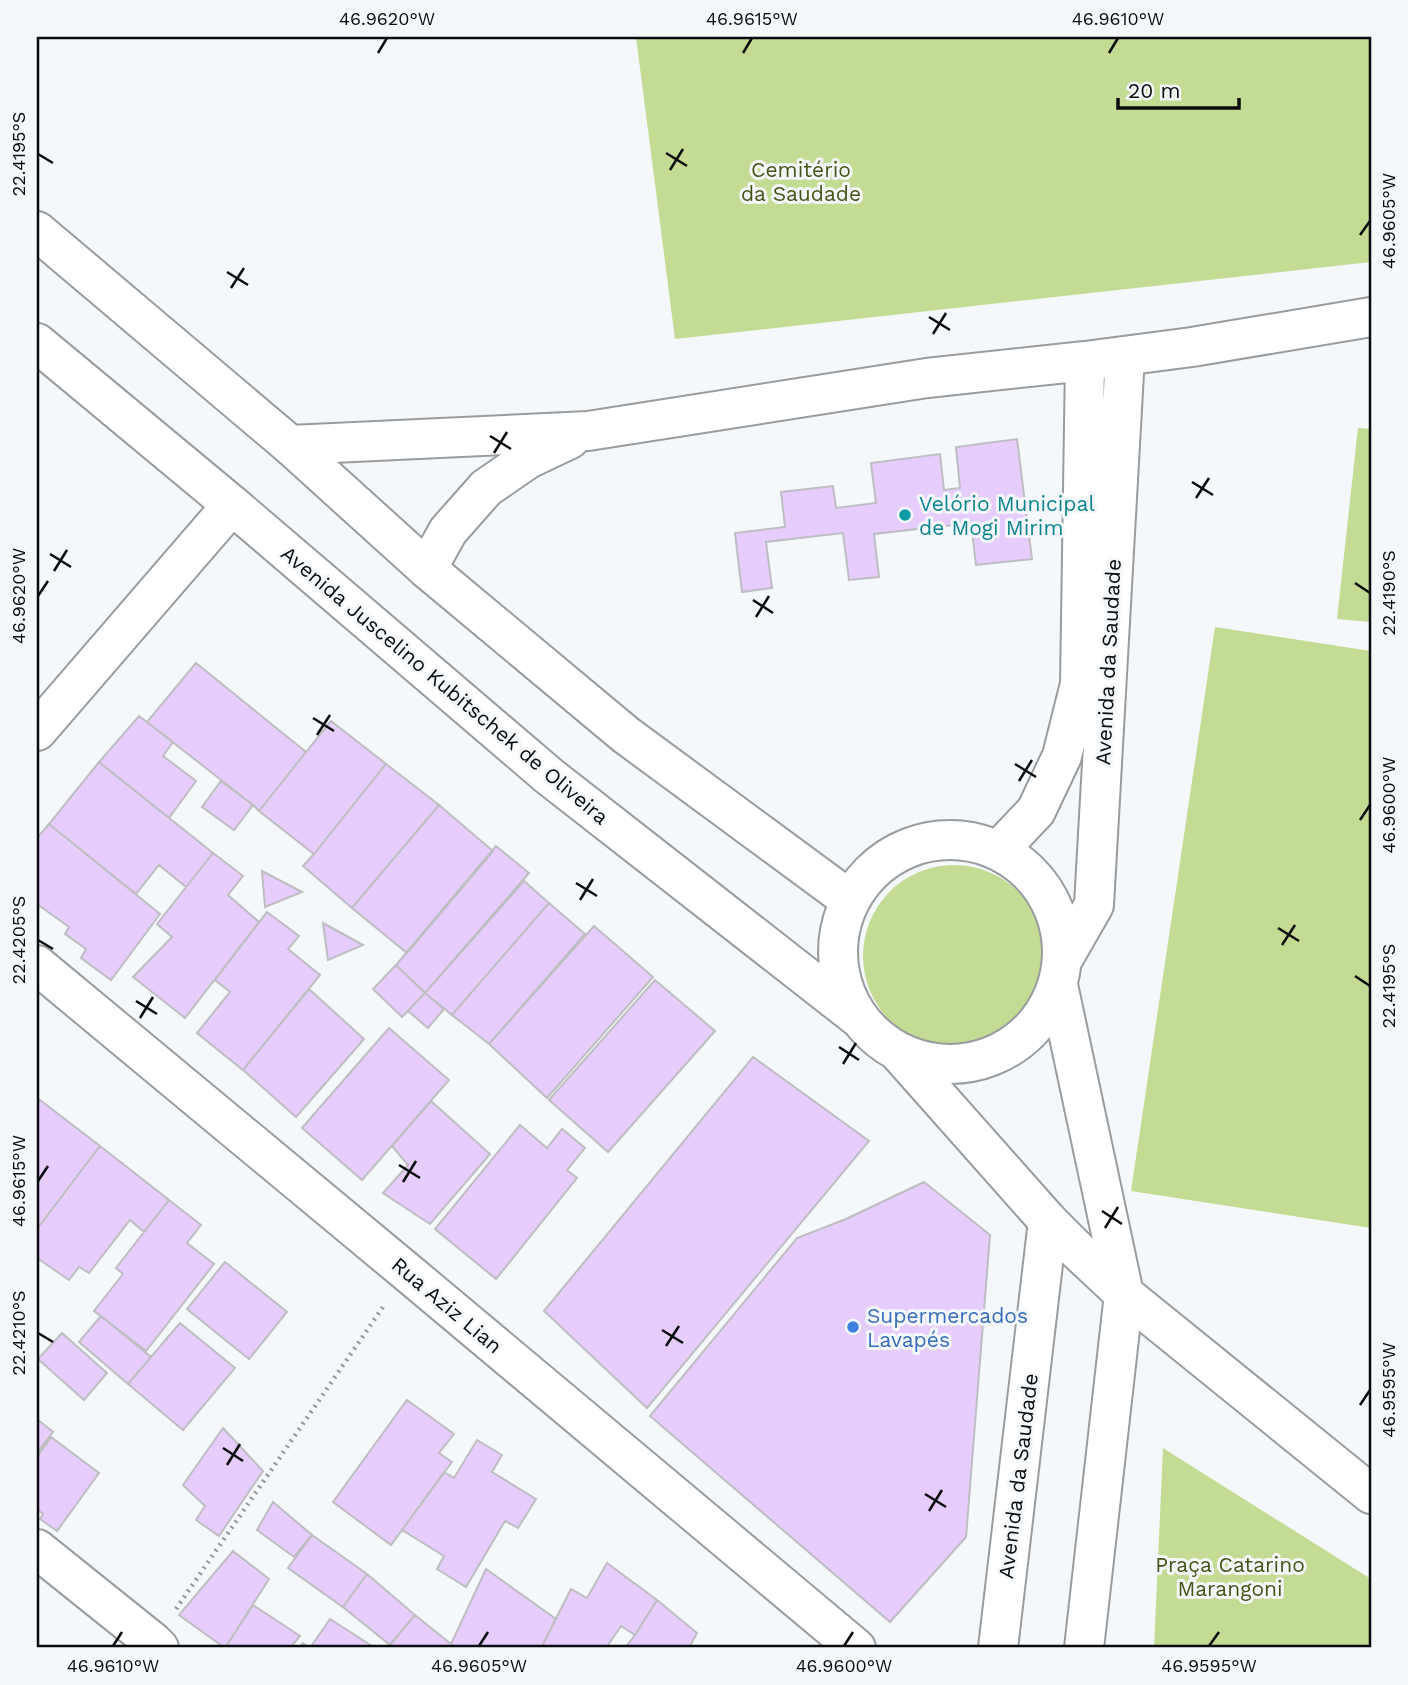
<svg xmlns="http://www.w3.org/2000/svg" width="1408" height="1685" font-family="'Work Sans',sans-serif">
<style>
.green{fill:#c4db93}
.building{fill:#e6cdfd;stroke:#bebdc0;stroke-width:2}
.lines{fill:none;stroke-linecap:round;stroke-linejoin:round}
.street-casing{stroke:#999c9f;stroke-width:42}
.secondary-casing{stroke:#999c9f;stroke-width:42}
.path{stroke:#949698;stroke-width:4.5;stroke-dasharray:2 5;stroke-linecap:butt}
.street{stroke:#fff;stroke-width:38}
.secondary{stroke:#fff;stroke-width:38}
.ticks{fill:none;stroke:#0a0b0c;stroke-width:2.5}
.culture-dot{fill:#0f9aa8;stroke:#f5f8fb;stroke-width:2.5}
.shop-dot{fill:#3f7fe0;stroke:#f5f8fb;stroke-width:2.5}
.labels{text-anchor:middle;dominant-baseline:central;stroke-width:6;stroke-linejoin:round;paint-order:stroke}
.park-label{font-size:21px;fill:#445415;stroke:#f5f8fb}
.culture-label{font-size:21px;fill:#0d838f;stroke:#f5f8fb;text-anchor:start}
.street-label{font-size:21px;fill:#0a0b0c;stroke:#f5f8fb}
.shop-label{font-size:21px;fill:#366cbe;stroke:#f5f8fb;text-anchor:start}
.neatline{fill:none;stroke:#0a0b0c;stroke-width:2.5}
.ticks-label{font-size:18px;text-anchor:middle;fill:#0a0b0c}
</style>
<rect width="100%" height="100%" fill="#f5f8fb"/>
<path class="green" d="M636,37H1371V262L675,339Z
M1358,428L1371,429V622L1337,619Z
M1215,627L1371,651V1228L1131,1191Z
M863 956a91 91 0 1 1 182 0a91 91 0 1 1-182 0Z
M1163,1448L1371,1579V1648H1154Z"/>
<path class="building" d="M1017,439L1032,559L976,565L971,523L874,534L879,577L849,580L843,533L766,542L772,588L742,592L735,533L785,527L781,492L833,486L836,508L876,503L871,463L940,454L944,490L960,488L956,447Z
M196,663L306,752L259,811L253,805L147,722Z
M139,716L173,742L163,756L196,781L169,818L99,762Z
M331,721L386,764L314,854L259,811Z
M99,762L213,853L186,887L159,865L136,894L49,824Z
M386,764L439,805L352,908L303,866L314,854Z
M221,781L253,805L234,830L202,807Z
M439,805L493,851L407,953L352,908Z
M49,824L160,914L111,980L81,958L86,949L65,934L69,927L37,904V838Z
M496,846L529,873L425,993L396,965Z
M213,853L243,876L228,895L259,922L185,1018L133,977L172,937L157,924Z
M262,871L302,892L265,907Z
M524,881L549,903L452,1015L425,993Z
M549,903L585,934L489,1044L452,1015Z
M267,912L299,936L288,949L320,975L243,1070L197,1033L230,992L215,980Z
M323,923L363,945L328,960Z
M594,926L653,977L547,1098L489,1044Z
M396,965L425,993L402,1017L373,989Z
M655,980L715,1031L608,1152L549,1100Z
M309,989L364,1039L296,1117L243,1070Z
M425,993L444,1009L428,1028L408,1011Z
M389,1028L449,1080L362,1180L302,1128Z
M753,1057L869,1141L647,1408L544,1311Z
M40,1100L100,1146L37,1229V1104Z
M431,1101L490,1154L430,1224L383,1193L408,1165L392,1146Z
M520,1125L547,1148L562,1129L585,1148L567,1170L577,1178L496,1279L435,1229Z
M100,1146L169,1200L144,1232L130,1220L89,1273L79,1267L69,1280L37,1258V1229Z
M924,1182L990,1235L966,1537L890,1622L650,1416L797,1238L846,1219Z
M169,1200L201,1225L187,1243L214,1264L146,1351L94,1311L123,1274L116,1268Z
M225,1262L287,1312L249,1359L187,1309Z
M101,1316L151,1357L128,1384L79,1342Z
M180,1323L235,1368L183,1430L128,1384Z
M62,1333L107,1373L84,1400L38,1359Z
M407,1400L454,1434L439,1453L452,1462L391,1545L333,1502Z
M37,1419L53,1432L37,1453Z
M223,1428L263,1471L219,1536L196,1520L205,1506L183,1485Z
M51,1437L99,1473L57,1531L40,1519L43,1514L37,1509V1457Z
M477,1440L502,1455L492,1472L536,1499L518,1528L505,1521L466,1587L437,1569L444,1556L402,1530L444,1472L454,1478Z
M273,1502L312,1535L294,1557L257,1530Z
M312,1535L367,1574L343,1607L288,1568Z
M233,1551L269,1579L225,1648L179,1615Z
M607,1563L657,1600L635,1635L621,1626L606,1648H541L571,1589L587,1598Z
M486,1569L556,1619L541,1648H456L451,1644Z
M367,1574L415,1615L390,1645L343,1607Z
M657,1600L697,1633L689,1648H625L635,1635Z
M253,1605L300,1636L290,1648H225Z
M415,1615L451,1644L456,1648H387Z
M330,1619L375,1648H299L303,1643L310,1648Z"/>
<g class="lines">
<defs>
<path id="street" d="M290,445L588,431L927,378L1085,361L1192,347L1371,317
M427,569L448,531L486,488L528,459L570,439
M37,731L232,505
M999,850L1036,811L1062,756L1080,684L1085,361
M1063,959L1094,905L1125,356
M37,965L407,1272L856,1648
M37,1549L153,1642L159,1648
M998,1648L1048,1221
M1084,1648L1124,1294"/>
<path id="secondary" d="M37,231L290,445L427,569L626,735L850,900
M37,343L232,505L549,776L860,1019
M838 952a112 112 0 1 1 224 0a112 112 0 1 1-224 0Z
M1058,985L1124,1294
M899,1053L1048,1221L1078,1251L1124,1294L1371,1494"/>
</defs>
<use href="#street" class="street-casing"/>
<use href="#secondary" class="secondary-casing"/>
<path class="path" d="M176,1609L385,1304"/>
<use href="#street" class="street"/>
<use href="#secondary" class="secondary"/>
</g>
<path class="ticks" d="M378,53L387,38M743,53L752,38M1109,53L1118,38M666,153L687,166M38,154L53,163M670,170L683,149M1360,235L1370,221M227,272L248,285M231,288L244,268M929,317L950,330M933,334L946,313M490,436L511,449M494,453L507,432M1192,482L1213,495M1196,498L1209,478M50,554L71,567M54,571L67,550M1355,583L1370,593M38,596L48,581M753,600L773,613M756,617L769,596M313,718L334,731M317,735L330,715M1015,764L1036,777M1019,781L1032,760M1360,820L1370,805M576,883L597,896M580,900L593,879M1278,928L1299,941M38,940L53,949M1282,945L1295,925M1355,976L1370,986M136,1001L157,1014M140,1018L153,997M839,1047L859,1060M843,1064L856,1043M399,1165L420,1178M38,1181L48,1166M403,1182L416,1161M1102,1211L1122,1224M1105,1228L1118,1207M662,1330L683,1343M38,1333L53,1342M666,1346L679,1326M1360,1405L1370,1390M223,1448L243,1461M227,1465L240,1444M925,1494L946,1507M929,1511L942,1490M113,1646L122,1632M479,1646L488,1632M844,1646L853,1632M1209,1646L1219,1632"/>
<circle class="culture-dot" cx="905" cy="515" r="7"/>
<circle class="shop-dot" cx="853" cy="1327" r="7"/>
<g class="labels">
<g class="park-label">
<text x="801" y="169">Cemitério<tspan x="801" dy="24">da Saudade</tspan></text>
<text x="1230" y="1564">Praça Catarino<tspan x="1230" dy="24">Marangoni</tspan></text>
</g>
<g class="culture-label">
<text x="919" y="503">Velório Municipal<tspan x="919" dy="24">de Mogi Mirim</tspan></text>
</g>
<g class="street-label">
<text transform="translate(1108 662) rotate(-87)">Avenida da Saudade</text>
<text transform="translate(445 685) rotate(40)">Avenida Juscelino Kubitschek de Oliveira</text>
<text transform="translate(447 1305) rotate(40)">Rua Aziz Lian</text>
<text transform="translate(1018 1476) rotate(-83)">Avenida da Saudade</text>
</g>
<g class="shop-label">
<text x="867" y="1315">Supermercados<tspan x="867" dy="24">Lavapés</tspan></text>
</g>
</g>
<rect width="1408" height="1685" fill="none" stroke="#f5f8fb" stroke-width="77"/>
<path d="M1118 98v10h121v-10" fill="none" stroke="#0a0b0c" stroke-width="3.5"/>
<text x="1128" y="98" font-size="21" fill="#0a0b0c" stroke="#f5f8fb" stroke-width="5" paint-order="stroke">20 m</text>
<rect x="38" y="38" width="1332" height="1608" class="neatline"/>
<g class="ticks-label">
<text x="387" y="25">46.9620°W</text>
<text x="752" y="25">46.9615°W</text>
<text x="1118" y="25">46.9610°W</text>
<text transform="translate(19 154) rotate(-90)" y="6">22.4195°S</text>
<text transform="translate(1389 221) rotate(-90)" y="6">46.9605°W</text>
<text transform="translate(1389 593) rotate(-90)" y="6">22.4190°S</text>
<text transform="translate(19 596) rotate(-90)" y="6">46.9620°W</text>
<text transform="translate(1389 805) rotate(-90)" y="6">46.9600°W</text>
<text transform="translate(19 940) rotate(-90)" y="6">22.4205°S</text>
<text transform="translate(1389 986) rotate(-90)" y="6">22.4195°S</text>
<text transform="translate(19 1181) rotate(-90)" y="6">46.9615°W</text>
<text transform="translate(19 1333) rotate(-90)" y="6">22.4210°S</text>
<text transform="translate(1389 1390) rotate(-90)" y="6">46.9595°W</text>
<text x="113" y="1672">46.9610°W</text>
<text x="479" y="1672">46.9605°W</text>
<text x="844" y="1672">46.9600°W</text>
<text x="1209" y="1672">46.9595°W</text>
</g>
</svg>
